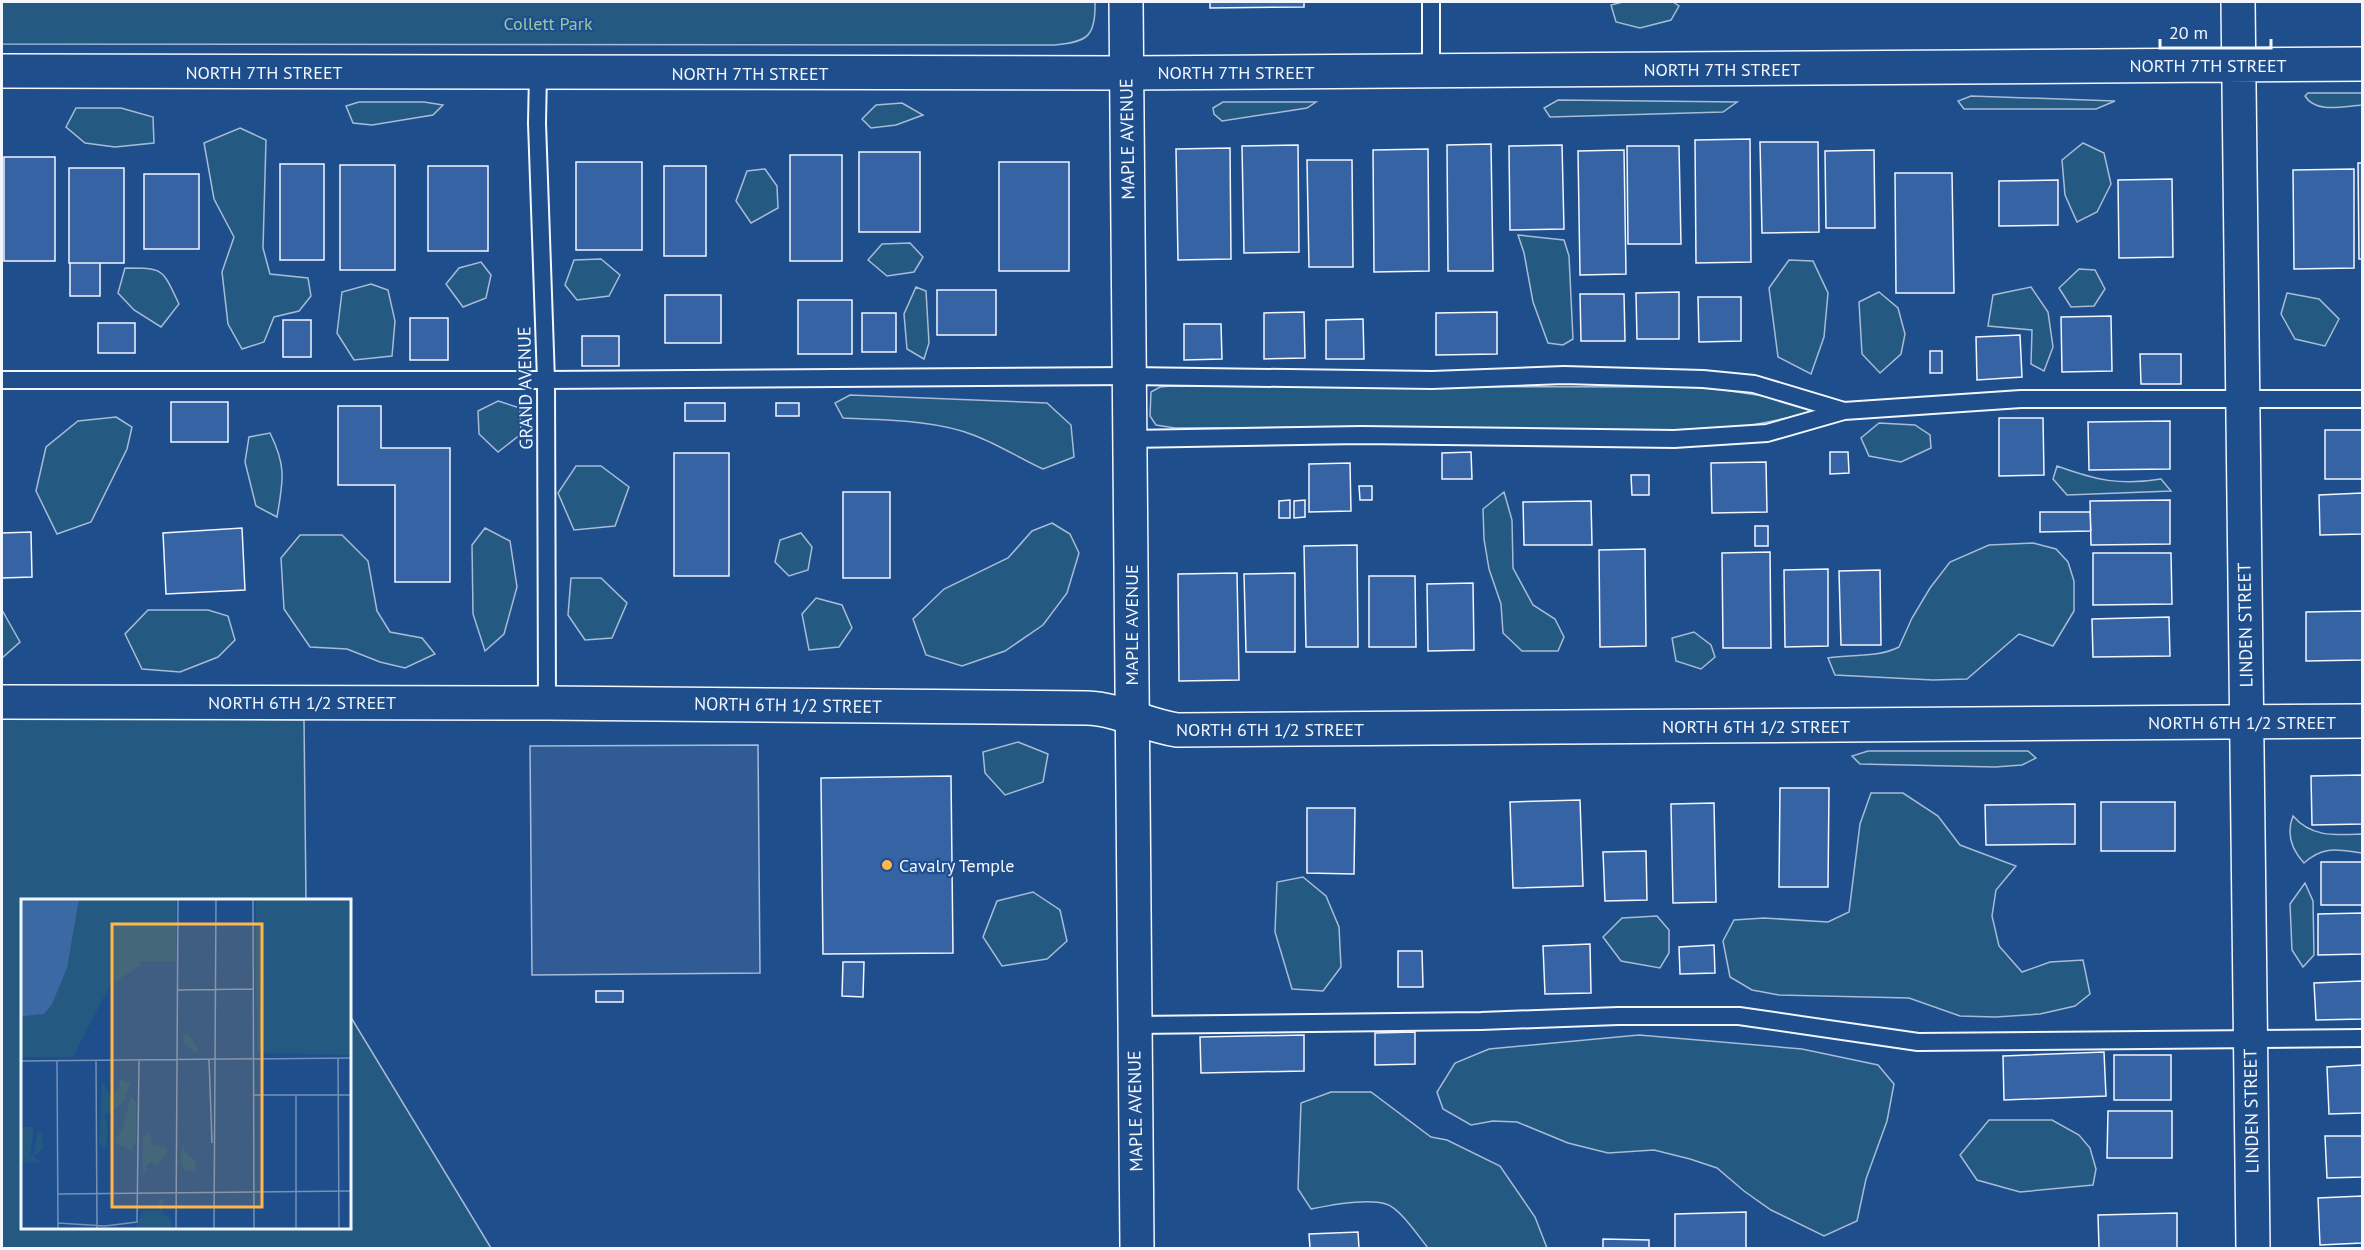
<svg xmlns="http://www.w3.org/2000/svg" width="2364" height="1250" font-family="'PT Sans',sans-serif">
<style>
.green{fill:#245a82;stroke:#a8bbd7;stroke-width:1.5}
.parking{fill:#305b95;stroke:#a8bbd7;stroke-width:1.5}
.building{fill:#3563a3;stroke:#f2f6ff;stroke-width:1.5}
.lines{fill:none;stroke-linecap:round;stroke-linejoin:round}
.service-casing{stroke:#f2f6ff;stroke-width:20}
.minor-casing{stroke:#f2f6ff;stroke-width:36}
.secondary-casing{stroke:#f2f6ff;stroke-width:36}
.service{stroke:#1f4e8c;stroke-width:16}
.minor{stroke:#1f4e8c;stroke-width:33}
.secondary{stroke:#1f4e8c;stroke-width:33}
.poi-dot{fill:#ffb74d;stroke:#1f4e8c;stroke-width:2}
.labels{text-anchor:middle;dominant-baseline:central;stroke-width:4.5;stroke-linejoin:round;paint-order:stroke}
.park-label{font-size:18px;fill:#97c8a6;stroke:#1f4e8c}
.street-label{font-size:18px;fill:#f2f6ff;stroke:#1f4e8c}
.poi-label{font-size:18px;fill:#f2f6ff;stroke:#1f4e8c;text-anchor:start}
.inset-road{fill:none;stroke:#7391ba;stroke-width:1.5}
.view{fill:#ffb74d;fill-opacity:0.15;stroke:#ffb74d;stroke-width:3}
.inset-edge{fill:none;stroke:#f2f6ff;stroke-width:3}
</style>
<rect width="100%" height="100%" fill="#1f4e8c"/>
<path class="green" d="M2,2H1095C1096,36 1088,42 1055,45L2,44Z
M1623,2H1673L1679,6L1671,20L1640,28L1616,22L1611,5Z
M2308,93H2362V105C2344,106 2316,114 2305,96Z
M1971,96L2115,101L2096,109H1964L1958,101Z
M1558,100L1737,102L1723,112L1550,117L1544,108Z
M359,102H424L443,105L433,115L372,125L353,123L346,106Z
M1223,102H1316L1307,108L1222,121L1214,114L1213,108Z
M902,103L923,115L896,125L871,128L862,119L876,105Z
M76,108H121L153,117L154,143L115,147L85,143L66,127Z
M240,128L266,140L263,248L270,274L308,278L311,296L299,311L274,317L264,342L242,349L228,324L222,272L234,237L214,199L204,143Z
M2083,143L2104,153L2111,184L2097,212L2077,222L2065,195L2062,160Z
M765,169L777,186L778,208L751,223L736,201L747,171Z
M1518,235L1564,240L1569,256L1573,339L1563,345L1548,343L1533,302L1524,253Z
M910,243L923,257L914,272L887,276L868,260L882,244Z
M601,259L620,275L609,296L577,300L565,285L574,260Z
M1789,260L1813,261L1828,293L1824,337L1811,374L1778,357L1769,288Z
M481,262L491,275L486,298L463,307L446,284L459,268Z
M125,268C164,268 162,268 179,304L161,327L134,310L118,293Z
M2079,269L2095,270L2105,289L2094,306L2071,307L2059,288Z
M371,284L388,290L395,321L392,356L354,360L337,333L342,292Z
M916,287L926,291L929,343L924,359L907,349L904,314Z
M2031,287L2048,312L2053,347L2044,371L2031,364L2032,330L1988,326L1993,295Z
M1879,292L1898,308L1905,334L1901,354L1880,373L1862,354L1859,302Z
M2287,293L2319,299L2339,319L2325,346L2295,339L2281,314Z
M1171,386L1705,387L1763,396L1816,409L1812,413L1747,426L1671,432L1360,427L1175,428L1156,425L1150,416L1151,392L1160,387Z
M850,395L1047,403L1071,425L1074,457L1043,469C1021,459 999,445 976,436C938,420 884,420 843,418L835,403Z
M498,401L520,408L521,434L498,452L479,434L478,411Z
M116,417L132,427L127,449L91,522L57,534L36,491L46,447L78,421Z
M1879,423L1915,425L1930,435L1931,448L1901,462L1869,456L1861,438Z
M270,433C287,467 283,481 277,517L256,506L245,462L249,437Z
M576,466H601L629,487L615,526L574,530L558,493Z
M2057,466C2096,480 2120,486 2161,479L2171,491L2067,495L2053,479Z
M1504,492L1512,520L1513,568L1533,605L1555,619L1564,637L1558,651H1522L1503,633L1501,604L1489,569L1484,539L1483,509Z
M1052,523L1070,534L1079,553L1067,593L1043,625L1005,651L962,666L926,655L913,619L944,589L1008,558L1032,531Z
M485,528L510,541L517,587L504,634L485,651L473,614L472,545Z
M801,533L812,547L808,570L789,576L775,562L780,540Z
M300,535H342L368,561L377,611L390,632L422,638L435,654L405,668L380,662L347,649L310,647L284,609L281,558Z
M2033,543L2056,549L2068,562L2074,581V611L2053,646L2019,634L1967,679L1933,680L1835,675L1828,658C1853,654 1877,658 1899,647L1912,618L1930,588L1950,562L1989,545Z
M571,578H601L627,603L612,638L585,640L568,615Z
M816,598L842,605L852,628L839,647L809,650L802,614Z
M2,610L20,642L2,658Z
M148,610H208L228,616L235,640L218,657L180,672L142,669L125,634Z
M1694,632L1711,645L1715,657L1701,669L1676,661L1672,638Z
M2,717L304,720L306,900H22V1228H350V1019H352L491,1248H2Z
M1018,742L1048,754L1043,782L1005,795L985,773L983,752Z
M1868,751H2028L2036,758L2022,765L1995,767L1860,764L1852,756Z
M1871,793H1903L1938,816L1960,845L2016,866L1996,890L1992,916L1999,946L2022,972L2050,962L2083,960L2090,994L2075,1006L2040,1014L1996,1017L1960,1016L1909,998L1779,995L1752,990L1730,977L1723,941L1734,920L1764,918L1828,922L1849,912L1860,824Z
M2293,816C2312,838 2336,835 2362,834V853C2338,850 2324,845 2304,863C2291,849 2286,834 2293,816Z
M1303,877L1326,896L1339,927L1341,967L1323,991L1292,989L1275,932L1277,882Z
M2305,883L2313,901L2314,955L2303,967L2292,950L2290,904Z
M1033,892L1060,910L1067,941L1047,959L1002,966L983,937L997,901Z
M1657,916L1669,930V953L1660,968L1621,961L1603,937L1622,918Z
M1639,1035L1802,1049L1878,1065L1894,1084L1887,1121L1866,1179L1857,1221L1824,1236L1771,1210L1744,1191L1717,1168L1690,1159L1654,1150L1608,1153L1568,1143L1517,1122L1493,1121L1471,1125L1443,1109L1437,1092L1455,1063L1489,1049Z
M1331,1092H1371L1431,1137L1447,1140L1500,1166L1535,1217L1547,1248H1428C1419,1237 1400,1208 1386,1204C1367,1198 1330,1205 1311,1209L1298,1189L1301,1103Z
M1989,1120H2052L2079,1135L2090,1148L2096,1169L2093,1185L2020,1192L1977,1180L1960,1155Z"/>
<path class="parking" d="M758,745L760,973L532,975L530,746Z"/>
<path class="building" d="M1210,2H1304V7L1210,8Z
M1750,139L1751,262L1696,263L1695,140Z
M1760,142H1818L1819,232L1762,233Z
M1491,144L1493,271H1448L1447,145Z
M1298,145L1299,252L1244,253L1242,146Z
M1562,145L1564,229L1510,230L1509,146Z
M1627,146H1679L1681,244H1628Z
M1230,148L1231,259L1178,260L1176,149Z
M1428,149L1429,271L1374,272L1373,150Z
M1624,150L1626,274L1580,275L1578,151Z
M1874,150L1875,228H1826L1825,151Z
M859,152H920V232H859Z
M790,155H842V261H790Z
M4,157H55V261H4Z
M1307,160H1352L1353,267H1309Z
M576,162H642V250H576Z
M999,162H1069V271H999Z
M2358,163H2362V259H2359Z
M280,164H324V260H280Z
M340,165H395V270H340Z
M428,166H488V251H428Z
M664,166H706V256H664Z
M69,168H124V263H69Z
M2354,169V268L2294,269L2293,170Z
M1895,173H1952L1954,293H1896Z
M144,174H199V249H144Z
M2172,179L2173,257L2119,258L2118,180Z
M2058,180V225L1999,226V181Z
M70,263H100V296H70Z
M937,290H996V335H937Z
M1679,292V339H1637L1636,293Z
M1580,294H1624L1625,341H1581Z
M665,295H721V343H665Z
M1698,297H1741V341L1699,342Z
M798,300H852V354H798Z
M1304,312L1305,358L1264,359V313Z
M1497,312V354L1436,355V313Z
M862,313H896V352H862Z
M2111,316L2112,371L2062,372L2061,317Z
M410,318H448V360H410Z
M1363,319L1364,359H1326V320Z
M283,320H311V357H283Z
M98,323H135V353H98Z
M1184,324H1221L1222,359L1184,360Z
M2020,335L2022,377L1977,380L1976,337Z
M582,336H619V366H582Z
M1930,351H1942V373H1930Z
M2140,354H2181V384H2141Z
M171,402H228V442H171Z
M685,403H725V421H685Z
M776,403H799V416H776Z
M338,406H381V448H450V582H395V485H338Z
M1999,418H2043L2044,475L1999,476Z
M2170,421V469L2089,470L2088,422Z
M2325,430H2362V479H2325Z
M1471,452L1472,479H1442V453Z
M1830,452H1848L1849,473L1830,474Z
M674,453H729V576H674Z
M1766,462L1767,512L1712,513L1711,463Z
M1350,463L1351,511L1309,512V464Z
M1631,475H1649V495H1632Z
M1359,486H1372V500H1360Z
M843,492H890V578H843Z
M2362,493V534L2320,535L2319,495Z
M1290,500V518H1279V501Z
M1305,500V517L1294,518V501Z
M2170,500V544L2091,545L2090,501Z
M1591,501L1592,545H1524L1523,502Z
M2040,512H2090L2091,531L2040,532Z
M1755,526H1768V546H1755Z
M242,528L245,590L166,594L163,533Z
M31,532L32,577L2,578V533Z
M1357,545L1358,647H1306L1304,546Z
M1645,549L1646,646L1600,647L1599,550Z
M1770,552L1771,648H1723L1722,553Z
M2093,553H2171L2172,604L2093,605Z
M1828,569V646L1785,647L1784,570Z
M1880,570L1881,645H1841L1839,571Z
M1237,573L1239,680L1179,681L1178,574Z
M1295,573V652H1246L1244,574Z
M1369,576H1415L1416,647H1369Z
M1473,583L1474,650L1428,651L1427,584Z
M2362,611V660L2306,661V612Z
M2169,617L2170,656L2093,657L2092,619Z
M2362,775V824L2312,825L2311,776Z
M951,776L953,953L823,954L821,778Z
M1780,788H1829L1828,887H1779Z
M1580,800L1583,886L1513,888L1510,802Z
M2101,802H2175V851H2101Z
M1714,803L1716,902L1673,903L1671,804Z
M2075,804V844L1986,845L1985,805Z
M1307,808H1355L1354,874L1307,873Z
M1646,851L1647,900L1605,901L1603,852Z
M2321,862H2362V905H2321Z
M2362,913V954L2318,955V914Z
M1590,944L1591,993L1545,994L1543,946Z
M1714,945L1715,973L1680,974L1679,947Z
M1398,951H1422L1423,987H1398Z
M843,962H864L863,997L842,996Z
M2362,981V1019L2316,1020L2314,983Z
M596,991H623V1002H596Z
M1415,1032V1064L1375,1065V1033Z
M1304,1035V1071L1201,1073L1200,1037Z
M2104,1052L2106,1096L2004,1100L2003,1056Z
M2114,1055H2171V1100H2114Z
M2362,1065V1113L2329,1114L2327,1067Z
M2108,1111H2172V1158H2107Z
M2325,1136H2362V1177L2327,1178Z
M2362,1196V1243L2320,1245L2318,1198Z
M1746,1212V1248H1675V1214Z
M2177,1213V1248H2099L2098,1215Z
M1358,1232L1359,1248H1310L1309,1234Z
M1603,1239L1649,1240V1248H1603Z"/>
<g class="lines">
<defs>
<path id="service" d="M1431,71V2
M538,72L537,123L546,380L547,703
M2,380H546L1129,376L1432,380L1564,375L1703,379L1754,384L1844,411L2021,399H2362
M1130,439L1361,435L1674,439L1767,433L1844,411
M1135,1025L1481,1021L1618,1016H1739L1918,1042L2362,1038"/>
<path id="minor" d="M2238,2L2253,1248
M2,71L1126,73L2362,64
M2,702L547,703L1087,708C1118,709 1146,725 1177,730L2362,721"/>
<path id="secondary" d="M1126,2L1137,1248"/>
</defs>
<use href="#service" class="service-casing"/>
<use href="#minor" class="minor-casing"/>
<use href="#secondary" class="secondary-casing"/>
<use href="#service" class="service"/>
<use href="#minor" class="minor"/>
<use href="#secondary" class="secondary"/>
</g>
<circle class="poi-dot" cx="887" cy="865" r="6"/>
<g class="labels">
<g class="park-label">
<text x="548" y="23">Collett Park</text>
</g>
<g class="street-label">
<text x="2208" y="65">NORTH 7TH STREET</text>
<text x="1722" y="69">NORTH 7TH STREET</text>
<text x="264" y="72">NORTH 7TH STREET</text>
<text x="1236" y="72">NORTH 7TH STREET</text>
<text x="750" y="73">NORTH 7TH STREET</text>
<text transform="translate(1127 139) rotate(-91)">MAPLE AVENUE</text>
<text transform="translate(525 388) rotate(-91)">GRAND AVENUE</text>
<text transform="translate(1131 625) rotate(-90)">MAPLE AVENUE</text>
<text transform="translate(2245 625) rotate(-91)">LINDEN STREET</text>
<text x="302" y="702">NORTH 6TH 1/2 STREET</text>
<text transform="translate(788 705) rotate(1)">NORTH 6TH 1/2 STREET</text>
<text x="2242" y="722">NORTH 6TH 1/2 STREET</text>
<text x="1756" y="726">NORTH 6TH 1/2 STREET</text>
<text x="1270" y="729">NORTH 6TH 1/2 STREET</text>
<text transform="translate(1135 1111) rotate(-91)">MAPLE AVENUE</text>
<text transform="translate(2251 1111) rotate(-91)">LINDEN STREET</text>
</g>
<g class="poi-label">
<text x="899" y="865">Cavalry Temple</text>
</g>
</g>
<g transform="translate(21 899)">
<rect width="330" height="330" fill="#1f4e8c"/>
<path d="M0,0H155V62H119V67L89,86L52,158H0ZM235,0H330V156L236,154ZM167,134L178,151L175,154L163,145L162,136ZM81,181L89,197L97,191L99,180L110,184L101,205L84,216L87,232L84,251L78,246ZM110,197L115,203V241L111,252L93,243L101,230ZM0,228H13L9,254L20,264L0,263ZM128,231L132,246L146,249V253L137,266L131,263L125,267L126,274L122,275V238ZM17,233L21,235L22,250L12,257ZM162,244L163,252L175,263L174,272L163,271L159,260ZM143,299L141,314L150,320L152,330H114L122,311L138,312V301Z" fill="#245a82"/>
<path d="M0,0H58L46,69L31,105L23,115L3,117H0Z" fill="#3b69a3"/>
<path class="inset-road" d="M232,0L233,330M157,91L232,90M317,159L318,330M188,160L191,244M75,161L76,330M0,162L330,159M36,162L37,330M232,196H275M37,295L330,292M37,324L84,327L116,323L118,161M155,330L157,0M193,330L195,0M275,330V196H330"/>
<path class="view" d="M91,25H241V308H91Z"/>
<rect width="330" height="330" class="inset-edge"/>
</g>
<rect width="2364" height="1250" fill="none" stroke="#f2f6ff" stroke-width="6"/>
<path d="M2160 39v9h111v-9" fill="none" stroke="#f2f6ff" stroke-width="3"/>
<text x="2169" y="39" font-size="18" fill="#f2f6ff" stroke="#1f4e8c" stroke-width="4.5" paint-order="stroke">20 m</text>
</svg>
